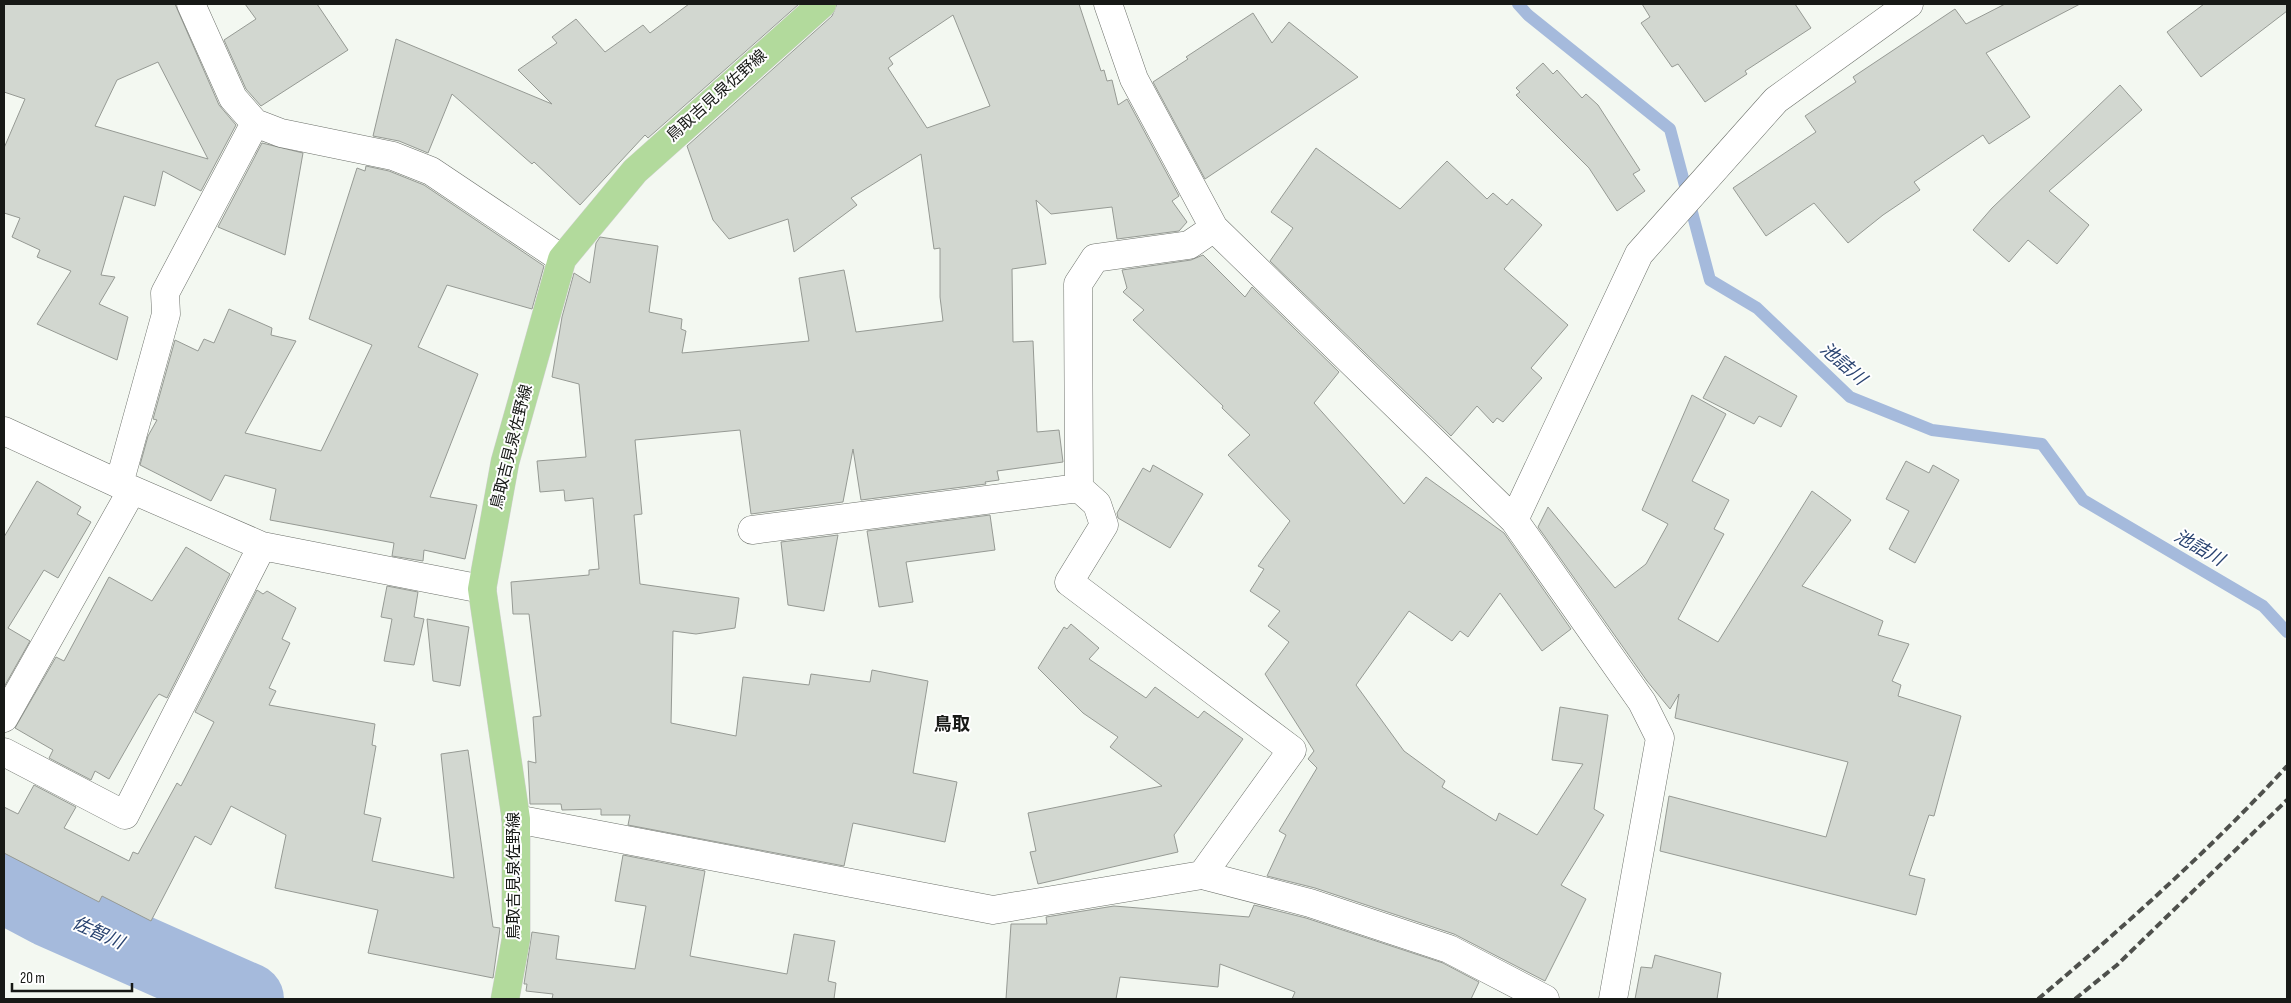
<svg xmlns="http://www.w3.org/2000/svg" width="2291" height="1003" font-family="'Sofia Sans Condensed','Noto Sans JP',sans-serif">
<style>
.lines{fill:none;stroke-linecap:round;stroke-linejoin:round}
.stream{stroke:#a5badc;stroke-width:12}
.river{stroke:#a5badc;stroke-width:72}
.building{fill:#d2d7d0;stroke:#969a94;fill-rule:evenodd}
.minor-casing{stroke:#6d716b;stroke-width:29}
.major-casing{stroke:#d1d1d0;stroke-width:29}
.minor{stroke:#fff;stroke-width:28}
.major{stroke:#b2da9c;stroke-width:28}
.rail{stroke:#4e504c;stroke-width:4;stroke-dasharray:8 4;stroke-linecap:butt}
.labels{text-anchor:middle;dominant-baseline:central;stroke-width:4;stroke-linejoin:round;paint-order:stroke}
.street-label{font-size:16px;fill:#171916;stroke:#fff}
.water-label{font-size:18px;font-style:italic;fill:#294370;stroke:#fff}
.neighbourhood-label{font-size:18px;font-weight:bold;fill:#171916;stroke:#fff}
</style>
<rect width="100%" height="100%" fill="#f3f8f1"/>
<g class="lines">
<path class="stream" d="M1518,4L1528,15L1670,129L1710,280L1757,308L1850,397L1932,430L2042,444L2083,500L2263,606L2287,632"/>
<path class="river" d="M4,887L49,911L248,999"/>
</g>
<path class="building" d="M4,4H175L219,105L236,125L201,191L163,171L155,206L124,196L101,275L115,277L99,304L128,317L117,360L37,324L71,271L37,257L40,250L12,237L20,218L4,213V148L25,99L4,92ZM158,62L208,159L95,126L117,80Z
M245,4H317L348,50L261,106L246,89L224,40L256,19Z
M689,4H799L648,138L645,135L580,205L534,162L532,164L452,94L428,153L399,141L373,136L396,39L552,104L518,70L557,43L552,37L576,19L605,52L643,25L650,33Z
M837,4H1079L1101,71L1104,70L1107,81L1112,80L1118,105L1127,99L1179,196L1172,201L1187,222L1179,231L1117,239L1112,207L1051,214L1036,200L1046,264L1012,269L1013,342L1033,341L1037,432L1059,430L1063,462L997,471L999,480L985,482L986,484L861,500L853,449L843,502L751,514L740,430L635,440L642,514L634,515L640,584L739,598L735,628L696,634L673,631L671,723L736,736L743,677L809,685L811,674L870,682L872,670L928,681L913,773L957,782L945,842L853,823L844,866L628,825L630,815H601V809L562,810L561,804H530L528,761L536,763L533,717L541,716L529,614H513L511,582L589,575V570L599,569L593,498L565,501L564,490L540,492L537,461L586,457L579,384L552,377L562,317L574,273L590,283L596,243L600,237L658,246L649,312L682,319L681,329L686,331L682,353L809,341L799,278L844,270L856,332L943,321L940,297V248L934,249L921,154L851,198L857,205L794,252L788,219L729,239L713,220L687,146L832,16ZM953,15L990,106L927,128L888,68L893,64L889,58Z
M1642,4H1795L1811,28L1745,71L1747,74L1705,102L1678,64L1672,67L1641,23L1650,17Z
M2005,4H2080L1986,53L2030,117L1989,144L1983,135L1914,182L1920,190L1883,215L1848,243L1814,203L1766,236L1733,188L1816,132L1805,116L1856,82L1853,77L1955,9L1966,24Z
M2204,4H2287V11L2201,77L2167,32Z
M1253,13L1272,43L1289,22L1358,77L1205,179L1153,82L1188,59L1186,57Z
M1543,63L1553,74L1557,70L1582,98L1586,94L1598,105L1640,170L1633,174L1645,191L1617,211L1589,168L1516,95L1520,92L1516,88Z
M2120,85L2142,110L2049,191L2089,225L2057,264L2028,240L2009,262L1973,230L1992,208Z
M262,143L303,153L285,255L218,227Z
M1316,148L1400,209L1447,161L1487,199L1493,193L1507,205L1512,199L1542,225L1504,269L1568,325L1531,368L1542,378L1503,422L1497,418L1493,423L1477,406L1451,436L1270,261L1293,228L1271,212Z
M366,166L389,171L424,185L544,266L532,309L447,285L418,347L478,374L430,497L477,505L465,559L424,550L423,561L392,556L394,543L270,520L276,489L225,475L211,501L140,465L148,436L157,420L153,419L175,340L198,351L204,339L214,343L229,309L272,328L271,335L296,341L245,433L321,451L372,345L309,319L357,168L365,171Z
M1203,255L1245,297L1252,287L1339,372L1314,403L1404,504L1426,477L1504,533L1571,629L1542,651L1500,593L1468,637L1460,631L1452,641L1409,611L1356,685L1404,751L1445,781L1442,787L1496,821L1499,813L1537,835L1583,764L1552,760L1560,707L1608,715L1594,809L1604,815L1561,885L1586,899L1545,981L1454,934L1315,888L1267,876L1286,835L1279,831L1317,768L1308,759L1314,751L1265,674L1289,642L1268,626L1280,611L1250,591L1264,569L1258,566L1290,521L1228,455L1250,435L1222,408L1223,406L1133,320L1144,310L1123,292L1127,288L1122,270L1191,260Z
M1725,356L1797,396L1781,427L1759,416L1754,424L1703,398Z
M1692,395L1726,414L1692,481L1729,500L1714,529L1724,534L1678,619L1718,642L1812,491L1851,520L1802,586L1883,621L1878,635L1909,644L1892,681L1901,685L1898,696L1961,716L1934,816L1929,815L1909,875L1925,879L1916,915L1660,851L1669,796L1826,837L1848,762L1675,718L1679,694L1670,709L1647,681L1538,527L1548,507L1615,588L1646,564L1668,524L1642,510Z
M1906,461L1929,473L1933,465L1959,480L1915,563L1889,549L1909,511L1886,499Z
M1153,465L1203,494L1170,548L1118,518L1117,513L1143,468L1150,472Z
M37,481L81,507L77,514L91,522L58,578L44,570L8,628L30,641L4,687V537Z
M990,515L995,550L906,562L913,602L879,607L867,531Z
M838,535L824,611L788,605L781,542Z
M186,547L230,574L167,698L159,694L154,700L109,779L95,771L91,780L49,758L53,750L15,728L56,657L64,661L109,577L152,601Z
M387,586L418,592L414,617L424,619L414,665L384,661L392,619L381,617Z
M257,590L263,594L267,591L296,608L282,639L290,643L269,688L276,691L269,705L375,724L372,745L376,746L364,814L381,818L372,861L454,878L441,754L468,750L493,927L500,928L493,978L368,953L378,910L275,888L286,835L231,806L211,845L195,836L151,921L102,896L99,902L4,853V807L18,814L34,785L76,807L64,828L129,861L133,852L138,854L177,783L181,786L214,722L195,712Z
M427,619L469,627L460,686L433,681Z
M1071,624L1099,648L1089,659L1146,698L1155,687L1198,718L1204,711L1243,739L1174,835L1178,852L1038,884L1030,852L1036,851L1028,813L1162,786L1110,747L1118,737L1083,713L1038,668L1064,627L1067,629Z
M623,855L705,871L690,956L787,974L794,934L835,941L828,981L836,983L834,999H552L553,994L526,991L527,984H524L532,932L559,936L556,959L635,969L646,906L615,901Z
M1254,905L1306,918L1443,963L1479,982L1471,999H1292L1295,992L1220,964L1218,987L1120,977L1116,999H1006L1011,924H1047L1046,917L1114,906L1249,917Z
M1655,955L1721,973L1717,999H1635L1641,967L1652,968Z"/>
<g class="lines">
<defs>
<path id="minor" d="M191,4L233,98L255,123L281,133L393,156L431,171L562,259
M1108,4L1134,79L1214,228L1514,520L1642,702L1660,738L1613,999
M4,431L119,484L262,546L482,589
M119,484L166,314L165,293L255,123
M1514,520L1639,254L1776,100L1909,4
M752,530L1079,488
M4,718L132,490
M4,752L125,815L262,546
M516,819L993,910L1202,875L1310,903L1449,949L1545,999
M1202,875L1292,750L1069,582L1104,525L1097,504L1079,488L1078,284L1095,258L1189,245L1214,228"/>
<path id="major" d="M505,999L516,939V819L482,589L505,462L562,259L635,171L822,4"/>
</defs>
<use href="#minor" class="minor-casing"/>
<use href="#major" class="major-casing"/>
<use href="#minor" class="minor"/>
<use href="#major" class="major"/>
<path class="rail" d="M2038,999C2124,927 2212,848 2287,766
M2075,999L2117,965L2287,800"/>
</g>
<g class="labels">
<g class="street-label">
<text transform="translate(717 96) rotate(-42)">鳥取吉見泉佐野線</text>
<text transform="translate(512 447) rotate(-76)">鳥取吉見泉佐野線</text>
<text transform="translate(514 876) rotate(-90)">鳥取吉見泉佐野線</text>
</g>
<g class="water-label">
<text transform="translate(1843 364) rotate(41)">池詰川</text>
<text transform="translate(2199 548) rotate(30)">池詰川</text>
<text transform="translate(98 933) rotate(24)">佐智川</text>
</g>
<g class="neighbourhood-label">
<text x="952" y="724">鳥取</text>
</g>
</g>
<rect width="2291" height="1003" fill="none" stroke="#171916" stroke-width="10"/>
<path d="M12 983v8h120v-8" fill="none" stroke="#171916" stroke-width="2.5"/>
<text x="20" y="983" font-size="15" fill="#171916" stroke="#ffffff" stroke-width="4" paint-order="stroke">20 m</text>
</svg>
